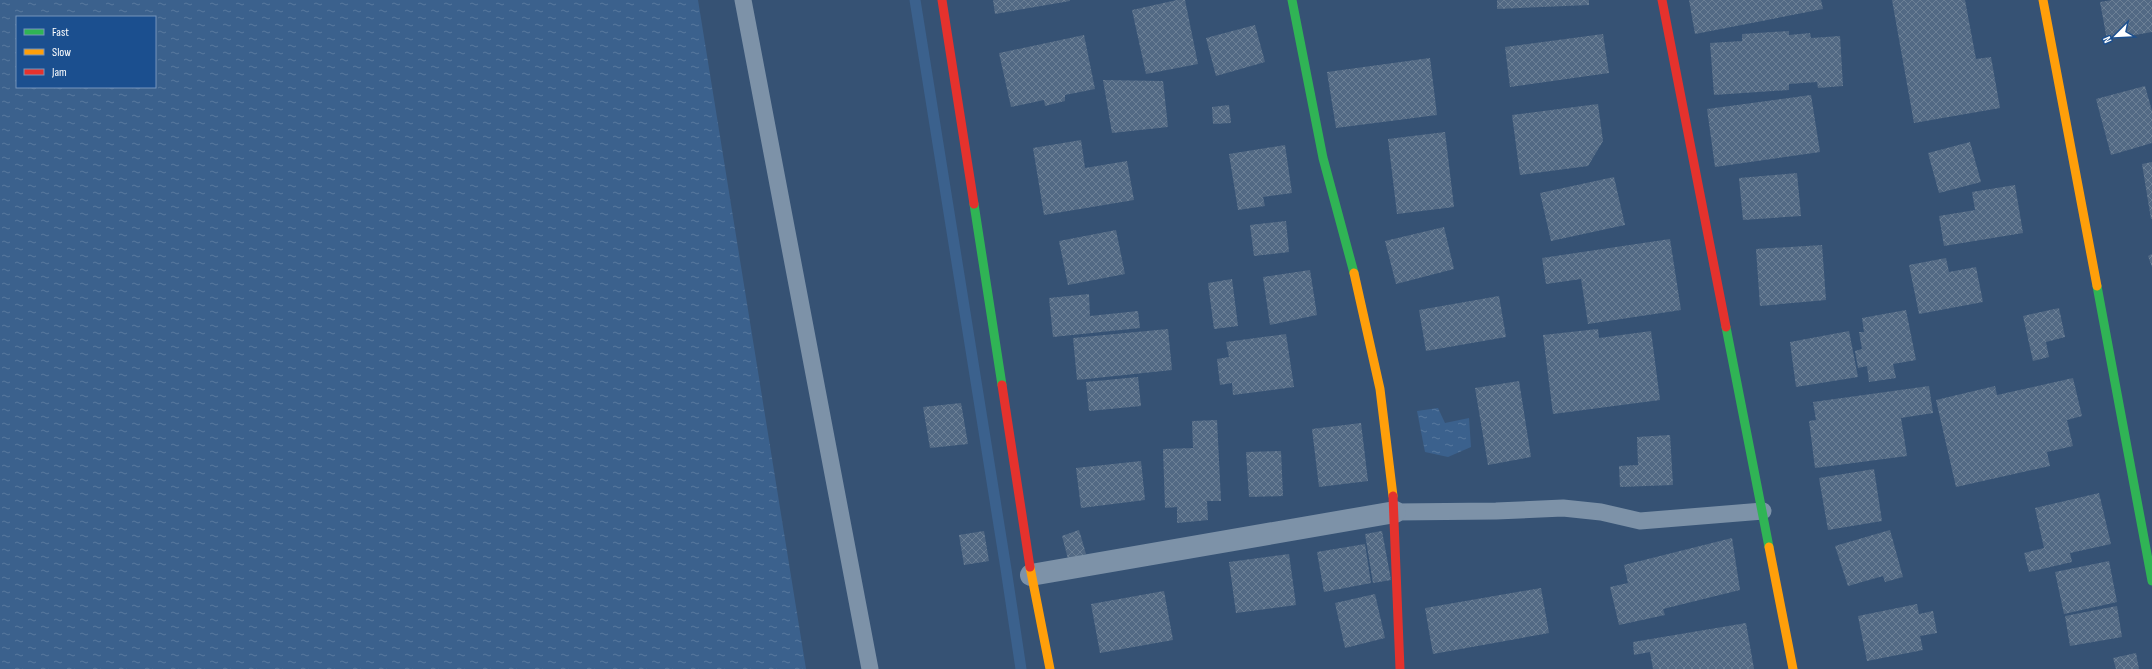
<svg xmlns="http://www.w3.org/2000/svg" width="2152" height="669" font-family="'Sofia Sans Condensed',sans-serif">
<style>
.water{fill:url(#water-ripples);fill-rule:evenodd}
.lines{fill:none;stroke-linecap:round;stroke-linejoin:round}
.stream{stroke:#3b618d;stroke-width:11}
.building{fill:url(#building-cross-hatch)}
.lane{stroke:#7d92a8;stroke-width:17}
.street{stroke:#7d92a8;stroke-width:22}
.fast{stroke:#30b455;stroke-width:9}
.slow{stroke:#ff9f0a;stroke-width:9}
.jam{stroke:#e5322d;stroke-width:9}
</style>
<defs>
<pattern id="water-ripples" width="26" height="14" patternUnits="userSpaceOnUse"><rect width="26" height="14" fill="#3b618d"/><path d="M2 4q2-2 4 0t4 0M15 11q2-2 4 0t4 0" fill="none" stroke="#58799e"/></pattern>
<pattern id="building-cross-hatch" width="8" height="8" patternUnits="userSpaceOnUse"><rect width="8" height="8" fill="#526984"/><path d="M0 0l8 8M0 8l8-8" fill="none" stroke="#6c8096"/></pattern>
</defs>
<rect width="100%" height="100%" fill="#365274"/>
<path class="water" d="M0,0H698L806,669H0ZM17,17H155V87H17Z
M1438,408L1445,423L1469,418L1471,447L1448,457L1425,452L1417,411Z"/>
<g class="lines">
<path class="stream" d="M915,0L1006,569L1021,669"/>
</g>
<path class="building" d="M993,0H1070V1L995,14Z
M1177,0H1185L1198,64L1146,74L1132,10Z
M1497,0H1589V5L1497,9Z
M1689,0H1821L1823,9L1695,34Z
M1892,0H1965L1976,59L1991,57L2000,108L1914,123Z
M2112,0H2152V32L2107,40L2100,2Z
M1255,25L1265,62L1216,76L1206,38Z
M1789,31V35L1810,33L1811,38L1840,36L1843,86L1818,88L1817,82L1789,84V90L1714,95L1710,43L1742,41V34Z
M1603,34L1609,73L1510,87L1505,47Z
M1084,35L1095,89L1065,95V101L1045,106L1044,100L1011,107L999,53Z
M1430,58L1437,115L1336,128L1327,72Z
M1103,80L1163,81L1168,127L1112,133Z
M2145,86L2152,111V143L2111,155L2096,99Z
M1811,95L1820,152L1715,167L1707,109Z
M1598,104L1603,141L1588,166L1520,175L1512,115Z
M1229,105L1231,123L1213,124L1212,107Z
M1445,132L1454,207L1397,214L1388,139Z
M1081,140L1085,168L1127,161L1134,200L1044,215L1033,148Z
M1970,142L1981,182L1939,193L1928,153Z
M1285,145L1292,193L1263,197L1265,206L1238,210L1229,154Z
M2152,162V219H2151L2142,164Z
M1797,173L1801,216L1743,220L1739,178Z
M1614,177L1625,225L1551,241L1540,193Z
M2015,185L2023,233L1944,246L1939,216L1975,210L1972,192Z
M1286,221L1289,252L1254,256L1250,225Z
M1444,227L1454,269L1396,284L1385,241Z
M1116,230L1125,274L1068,285L1059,241Z
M1670,239L1681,310L1588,324L1581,279L1546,284L1542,258Z
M1822,245L1826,300L1760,306L1756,249Z
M2152,254V267L2148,256Z
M1946,258L1949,272L1976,267L1983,302L1919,314L1909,265Z
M1310,270L1317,315L1270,325L1263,277Z
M1232,279L1238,326L1214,329L1208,283Z
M1089,294L1090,316L1138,311L1140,328L1053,337L1049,298Z
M1499,296L1506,337L1426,351L1419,310Z
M2059,308L2065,337L2046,342L2049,357L2033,361L2023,316Z
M1906,310L1916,360L1893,364L1896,378L1869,382L1867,366L1858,368L1855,351L1862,349L1859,332H1864L1862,318Z
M1168,329L1172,370L1077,380L1073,338Z
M1598,329L1599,338L1651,331L1660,400L1553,414L1543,335Z
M1849,331L1858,377L1796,387L1790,342Z
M1286,334L1294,387L1233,395L1232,383L1220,385L1217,359L1229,357L1226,342Z
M1138,377L1141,406L1089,411L1086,382Z
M2073,378L2082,416L2067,420L2073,446L2047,452L2050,466L1956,487L1936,400L1995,386L1997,395Z
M1519,381L1531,457L1488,465L1475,388Z
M1929,386L1933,413L1901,418L1907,456L1815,468L1809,421L1816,420L1813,402Z
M961,403L968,444L930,448L923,407Z
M1217,420L1221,501H1207L1208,520L1177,523V507L1165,508L1163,449L1193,448L1192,421Z
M1361,423L1368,481L1319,487L1312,429Z
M1670,435L1673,485L1620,487L1619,466L1638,465L1637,437Z
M1281,451L1283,496L1249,497L1246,452Z
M1141,461L1145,500L1081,508L1076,468Z
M1874,469L1882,521L1828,530L1819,478Z
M2099,493L2111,544L2070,553L2072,562L2029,572L2024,553L2044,548L2035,508Z
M1079,530L1086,554L1068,559L1062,536Z
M1890,530L1903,577L1885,582L1883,576L1848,586L1835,546Z
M984,531L989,561L964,565L959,535Z
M1382,531L1391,580L1373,583L1365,534Z
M1732,538L1740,590L1663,609L1665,615L1619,625L1610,587L1628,583L1624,565Z
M1365,544L1371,583L1324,592L1317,552Z
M1289,554L1296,605L1236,613L1229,562Z
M2109,561L2117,602L2064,614L2055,572Z
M1541,588L1549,633L1433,654L1425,608Z
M1164,591L1173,640L1100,653L1091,604Z
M1375,594L1385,638L1345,648L1335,603Z
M1917,604L1919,614L1933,611L1937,633L1920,636L1923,650L1867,661L1858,616Z
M2117,606L2122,637L2070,646L2065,616Z
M1746,623L1754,669H1653L1650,652L1634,655L1633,642Z
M2136,653L2139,669H2116L2113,658Z"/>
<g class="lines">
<path class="lane" d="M743,0L870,669
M1395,512L1496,511L1563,508L1601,512L1640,521L1763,511"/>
<path class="street" d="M1031,575L1395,512"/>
<path class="fast" d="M1292,0L1323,158L1354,273
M974,204L1002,385
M2097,286L2152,581
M1726,327L1769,547"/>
<path class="slow" d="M2043,0L2097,286
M1354,273L1380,389L1393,496
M1769,547L1793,669
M1030,567L1050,669"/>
<path class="jam" d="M942,0L974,204
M1662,0L1726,327
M1002,385L1030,567
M1393,496L1400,669"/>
</g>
<rect x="16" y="16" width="140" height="72" fill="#1b4f8f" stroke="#7695bc"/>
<rect x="24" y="29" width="20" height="6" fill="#30b455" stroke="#7695bc"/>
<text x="52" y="36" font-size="12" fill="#ffffff">Fast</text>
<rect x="24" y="49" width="20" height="6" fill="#ff9f0a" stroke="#7695bc"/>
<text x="52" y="56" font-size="12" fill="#ffffff">Slow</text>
<rect x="24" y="69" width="20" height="6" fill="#e5322d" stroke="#7695bc"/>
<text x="52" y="76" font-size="12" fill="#ffffff">Jam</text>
<g transform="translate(2116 36) rotate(246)" stroke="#1b4f8f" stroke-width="3" paint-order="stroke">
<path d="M0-3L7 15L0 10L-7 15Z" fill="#ffffff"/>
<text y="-6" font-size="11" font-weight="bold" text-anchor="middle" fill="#ffffff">N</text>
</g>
</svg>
